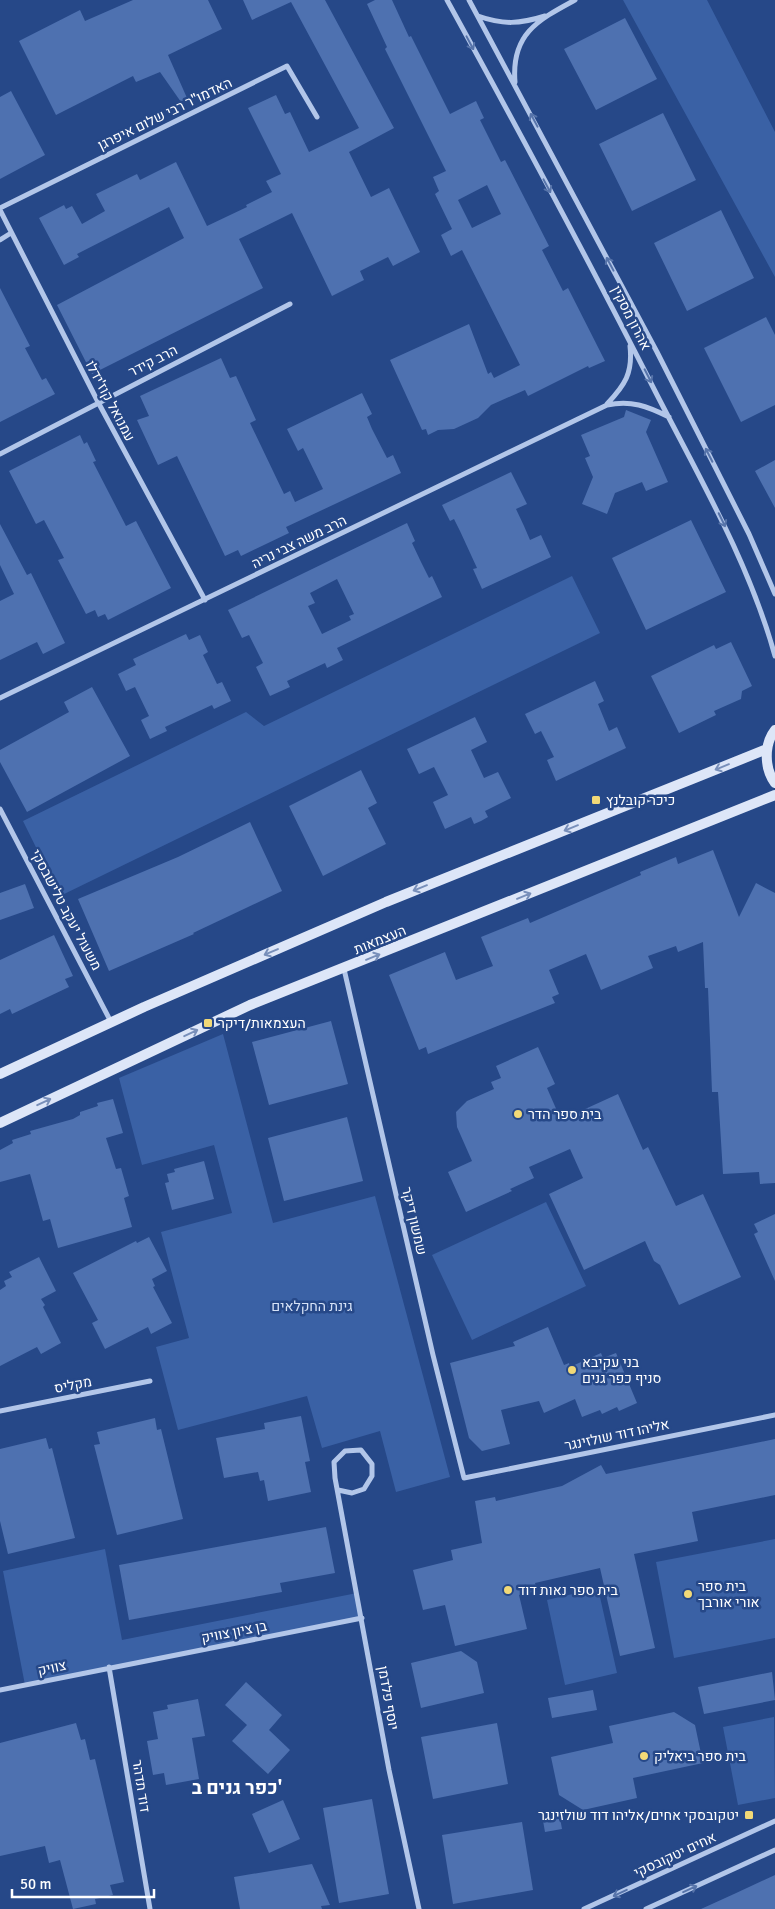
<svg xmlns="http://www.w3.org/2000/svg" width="775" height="1909" font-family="Signika,Heebo,sans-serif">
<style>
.green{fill:#3a61a5}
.building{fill:#4e71b0;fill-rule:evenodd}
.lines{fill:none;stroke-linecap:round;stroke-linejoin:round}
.street{stroke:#b2c6e9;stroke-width:5}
.secondary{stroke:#dde6f8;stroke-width:10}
.oneway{stroke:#5774aa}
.oneway2{stroke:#788fba}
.poi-dot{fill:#f2d977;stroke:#264888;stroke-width:2}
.labels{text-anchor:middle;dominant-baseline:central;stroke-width:5;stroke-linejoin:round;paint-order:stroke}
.street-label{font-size:14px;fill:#fff;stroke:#264888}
.poi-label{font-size:14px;fill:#fff;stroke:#264888;text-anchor:start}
.park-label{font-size:14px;fill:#d6e2f7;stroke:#264888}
.district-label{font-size:19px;font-weight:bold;fill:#fff;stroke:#264888}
</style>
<rect width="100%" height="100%" fill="#264888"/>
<path class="green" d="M623,0H707L775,132V277Z
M572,576L600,633L60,896L23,821L246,712L264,726Z
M223,1034L273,1223L375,1196L450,1477L396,1492L380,1431L322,1448L307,1396L178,1430L156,1347L189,1338L161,1232L232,1213L214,1145L142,1165L119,1078Z
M546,1202L586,1286L472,1340L432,1255Z
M775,1539V1638L674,1658L656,1562Z
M105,1549L122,1640L357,1593L362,1618L25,1685L3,1571Z
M598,1588L617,1673L565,1685L547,1600Z
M774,1717L775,1798L738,1805L723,1727Z"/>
<path class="building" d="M133,0H208L222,29L168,55L187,98L181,102L160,72L136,82L133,76L56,115L19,41L80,10L85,21Z
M243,0H325L394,128L349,152L371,197L389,188L420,252L393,266L388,257L360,271L364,280L332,296L292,213L239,239L263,288L92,374L57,305L184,238L169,207L77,254L79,257L64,265L39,218L64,205L66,209L72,206L82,224L105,211L96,194L137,174L140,180L176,162L207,226L247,207L246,205L272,192L266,181L281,174L248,108L276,95L285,114L290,112L309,152L359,128L291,2L252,20Z
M375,0H392L409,37L411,36L450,114L476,101L484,118L480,120L501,162L505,160L549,246L542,250L563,291L568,288L605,361L589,368L588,366L528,396L525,390L491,405L478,418L454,429L438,430L428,435L426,429L422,430L390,360L469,324L488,374L491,372L494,378L520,365L462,250L451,256L441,235L452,229L435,194L439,191L433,177L446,171L385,49L387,47L367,4ZM487,185L501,214L472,228L458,200Z
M625,18L657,79L596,110L564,49Z
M11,91L45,155L0,179V97Z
M663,113L696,180L632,211L599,144Z
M721,210L754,278L687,311L654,243Z
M0,288L30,346L25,348L42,380L46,378L55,394L0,422Z
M766,317L775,335V405L741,422L704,348Z
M221,358L230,378L236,376L256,420L250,423L284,494L290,491L295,502L323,489L303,448L298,451L287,429L362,393L372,414L367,417L372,429L387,458L393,455L401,473L286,527L289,533L241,556L238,550L225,556L177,456L158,465L137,420L149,416L140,396Z
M626,410L651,420L646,432L668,482L646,491L642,482L615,493L607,514L582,504L593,477L585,458L590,456L581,435L624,417Z
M80,435L84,444L87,442L96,461L93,462L126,526L136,521L171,588L108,620L105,614L98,617L95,610L86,614L58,560L64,558L44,520L36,524L9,471Z
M775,460V508L755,471Z
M511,472L527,504L516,509L524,526L530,540L541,535L551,557L482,589L473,569L477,568L460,531L454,519L450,521L442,505Z
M691,520L726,592L646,630L612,558Z
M407,523L415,541L412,543L421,562L429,578L432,576L442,597L337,648L343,660L327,668L325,663L287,681L290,687L270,696L256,667L263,663L249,635L242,638L228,610ZM337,579L354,614L349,616L351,620L322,634L308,606L315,603L310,593Z
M0,524L27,575L31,573L65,643L43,654L37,642L0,660V601L14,594L0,565Z
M186,634L189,640L200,635L208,652L203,655L217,684L222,682L231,701L214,709L212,705L165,727L167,731L150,739L141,720L149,716L135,687L126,691L118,674L136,665L133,659Z
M731,642L752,686L742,691L741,699L714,711L716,715L679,733L651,676L714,645L716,649Z
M595,681L604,701L598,704L609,731L617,727L626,748L556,781L547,760L554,757L541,731L535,734L525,714Z
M92,687L130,756L27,812L0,762V750L69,712L64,702Z
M475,717L487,742L471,750L484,778L498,772L511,798L485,811L488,817L481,821L474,824L471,817L445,829L433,802L448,795L434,767L419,774L407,749Z
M361,770L377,803L368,808L386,844L323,876L289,806Z
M250,822L282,891L193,933L194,934L109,971L78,899L178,857Z
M713,850L739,917L756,883L775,893V1183L760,1184L759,1172L723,1174L718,1092H712L708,988H705L703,942L678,952L676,946L648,956L653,968L601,990L586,954L549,970L559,994L552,997L555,1003L428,1054L426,1047L419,1050L389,975L445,952L456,980L493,966L481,937L528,918L530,923L641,875L640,872L676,857L678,864Z
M25,884L34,908L0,920V893Z
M54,935L73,976L65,979L69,987L12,1014L10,1009L0,1014V960Z
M331,1021L348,1084L269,1105L252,1042Z
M538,1047L555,1084L547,1088L561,1120L618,1094L643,1150L648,1147L676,1206L703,1194L741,1277L679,1305L660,1265L654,1261L645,1241L584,1270L549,1194L583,1178L570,1149L529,1167L534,1178L510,1189L512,1191L466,1212L448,1172L472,1161L457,1127L456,1112L467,1101L494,1089L491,1082L501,1078L496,1066Z
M113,1099L123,1133L106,1138L116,1169L121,1168L129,1196L124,1198L132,1227L58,1248L50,1219L43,1221L30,1174L0,1182V1150L13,1143L12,1140L31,1134L30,1131L73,1119L80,1115V1112L98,1106L97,1103Z
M347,1117L363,1181L284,1201L268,1138Z
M204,1161L214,1199L172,1210L165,1183L169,1182L167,1174L175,1172L174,1169Z
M775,1214V1281L754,1234L758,1232L754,1224Z
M149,1237L167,1271L152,1279L155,1286L153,1287L172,1323L151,1334L148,1327L105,1349L92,1323L98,1320L73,1273L136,1241L137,1243Z
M39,1257L56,1291L41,1299L45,1305L43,1307L61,1343L41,1354L37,1347L0,1366V1290L6,1286L4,1281L12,1277L9,1272Z
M548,1327L564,1365L569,1363L570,1367L601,1353L603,1358L616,1353L637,1403L619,1411L617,1407L602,1414L600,1410L582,1417L575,1399L544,1413L539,1401L501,1410L510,1444L482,1451L469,1438L450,1363L515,1346L513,1342Z
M301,1416L310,1461L305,1462L311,1492L268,1501L264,1480L260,1481L258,1472L224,1478L216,1438L265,1429L264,1423Z
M155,1418L157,1430L161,1429L183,1519L117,1535L94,1445L100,1444L97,1432Z
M46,1438L49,1449L52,1448L75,1538L8,1554L0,1521V1449Z
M775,1439V1495L692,1512L698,1541L634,1554L655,1648L620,1656L600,1568L535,1583L537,1591L519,1595L527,1629L455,1646L445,1605L423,1610L413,1570L453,1560L451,1550L482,1543L475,1501L495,1497L496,1501L562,1486L601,1465L606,1474Z
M326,1527L335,1573L280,1583L282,1592L129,1620L119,1565Z
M461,1651L477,1662L484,1693L421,1708L411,1663Z
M772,1672L775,1700L704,1714L698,1687Z
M246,1682L282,1715L269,1730L290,1750L268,1774L232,1741L247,1725L225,1705Z
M593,1690L597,1710L552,1718L548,1698Z
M198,1699L205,1736L192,1738L199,1779L166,1785L164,1773L153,1775L147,1741L158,1739L153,1712L168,1709L167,1705Z
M674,1712L695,1725L703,1763L633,1778L637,1798L583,1810L559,1795L551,1757L613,1743L609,1726Z
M76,1723L81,1740L85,1739L90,1760L95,1759L124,1882L110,1885L113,1895L95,1899L96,1904L73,1909L60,1860L49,1863L45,1846L0,1856V1743Z
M497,1723L508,1784L433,1799L421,1737Z
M372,1799L389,1894L339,1903L323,1808Z
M283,1800L300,1839L269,1853L252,1814Z
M559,1812L562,1829L545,1832L542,1815Z
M522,1822L533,1890L453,1904L442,1835Z
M312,1864L330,1905L321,1906L322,1909H240L234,1877Z
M775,1875V1909H701L734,1894Z"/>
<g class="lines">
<path class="street" d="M447,0C518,129 588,259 655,391C699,477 749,562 775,656
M469,0L657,352L749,534L775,594
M478,16C503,25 520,24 545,16
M515,82C511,34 538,20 575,0
M0,208L287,66L317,117
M0,210L98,402L205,600
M0,240L11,233
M607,404C625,385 633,373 630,346
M0,454L290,304
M0,698L607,405C631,400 647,406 669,417
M0,809L111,1022
M344,969L433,1355L464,1478L775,1415
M0,1411L150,1381
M338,1490L352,1493L364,1489L372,1476V1464L361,1450L345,1451L334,1462L335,1478L389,1770L419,1909
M109,1667L150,1909
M0,1690L362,1618
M584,1909L775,1821
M646,1909L775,1850"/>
<path class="secondary" d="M775,730C764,744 764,768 775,783
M0,1074L144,1007L386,902L767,749
M0,1123L250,1005L775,795"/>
</g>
<defs><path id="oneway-shaft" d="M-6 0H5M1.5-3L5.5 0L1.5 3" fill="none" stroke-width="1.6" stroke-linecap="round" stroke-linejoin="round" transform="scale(1.25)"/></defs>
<g class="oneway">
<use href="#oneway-shaft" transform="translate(470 43) rotate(62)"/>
<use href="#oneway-shaft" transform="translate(534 120) rotate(-118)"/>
<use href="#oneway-shaft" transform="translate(547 186) rotate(62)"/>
<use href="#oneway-shaft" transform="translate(610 264) rotate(-118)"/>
<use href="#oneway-shaft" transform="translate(648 376) rotate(63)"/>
<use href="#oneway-shaft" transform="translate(709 455) rotate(-117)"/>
<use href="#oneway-shaft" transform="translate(722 520) rotate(64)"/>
<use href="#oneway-shaft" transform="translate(690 1889) rotate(-24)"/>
<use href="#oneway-shaft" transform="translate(620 1893) rotate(155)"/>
</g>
<g class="oneway2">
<use href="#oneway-shaft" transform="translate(722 767) rotate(158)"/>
<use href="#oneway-shaft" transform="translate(571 828) rotate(158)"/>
<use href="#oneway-shaft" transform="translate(420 888) rotate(158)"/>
<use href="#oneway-shaft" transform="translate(524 896) rotate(-22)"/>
<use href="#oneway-shaft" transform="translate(271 952) rotate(157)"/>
<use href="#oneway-shaft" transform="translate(373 957) rotate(-22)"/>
<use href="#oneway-shaft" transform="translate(191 1033) rotate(-25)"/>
<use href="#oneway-shaft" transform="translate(44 1102) rotate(-25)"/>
</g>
<g class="poi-dot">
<rect x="591" y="795" width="10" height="10" rx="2.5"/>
<rect x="203" y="1018" width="10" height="10" rx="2.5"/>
<circle cx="518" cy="1114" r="5"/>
<circle cx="572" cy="1370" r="5"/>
<circle cx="508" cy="1590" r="5"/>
<circle cx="688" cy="1594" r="5"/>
<circle cx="644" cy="1756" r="5"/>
<rect x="744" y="1810" width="10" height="10" rx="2.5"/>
</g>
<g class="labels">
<g class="street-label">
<text transform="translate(165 114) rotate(-26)">האדמו"ר רבי שלום איפרגן</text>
<text transform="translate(631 318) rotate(63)">אהרון מסקין</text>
<text transform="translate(153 361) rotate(-27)">הרב קידר</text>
<text transform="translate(110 401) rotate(62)">עמנואל קוז'ידלו</text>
<text transform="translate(299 542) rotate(-26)">הרב משה צבי נריה</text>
<text transform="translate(66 910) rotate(62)">משעול יעקב טלישבסקי</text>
<text transform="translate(380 940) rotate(-22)">העצמאות</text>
<text transform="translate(414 1221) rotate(77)">שמשון דיקר</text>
<text transform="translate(73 1385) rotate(-11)">מקליס</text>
<text transform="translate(617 1435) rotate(-12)">אליהו דוד שולזינגר</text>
<text transform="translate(234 1632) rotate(-11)">בן ציון צוויק</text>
<text transform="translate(52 1668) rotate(-12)">צוויק</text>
<text transform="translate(388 1698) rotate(80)">יוסף פלדמן</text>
<text transform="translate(141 1786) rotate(81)">דוד תדהר</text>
<text transform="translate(675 1855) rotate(-25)">אחים יטקובסקי</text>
</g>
<g class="poi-label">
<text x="606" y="800">כיכר קובלנץ</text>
<text x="218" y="1023">העצמאות/דיקר</text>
<text x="528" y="1114">בית ספר הדר</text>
<text x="582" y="1362">בני עקיבא<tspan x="582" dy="16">סניף כפר גנים</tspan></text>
<text x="698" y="1586">בית ספר<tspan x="698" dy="16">אורי אורבך</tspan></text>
<text x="518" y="1590">בית ספר נאות דוד</text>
<text x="654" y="1756">בית ספר ביאליק</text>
<text x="739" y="1815" text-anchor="end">יטקובסקי אחים/אליהו דוד שולזינגר</text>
</g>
<g class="park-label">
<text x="312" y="1306">גינת החקלאים</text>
</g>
<g class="district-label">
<text x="237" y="1788">כפר גנים ב'</text>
</g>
</g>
<path d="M12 1889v8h142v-8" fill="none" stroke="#ffffff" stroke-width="2.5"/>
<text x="20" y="1889" font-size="15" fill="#ffffff" stroke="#264888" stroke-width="4" paint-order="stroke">50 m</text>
</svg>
